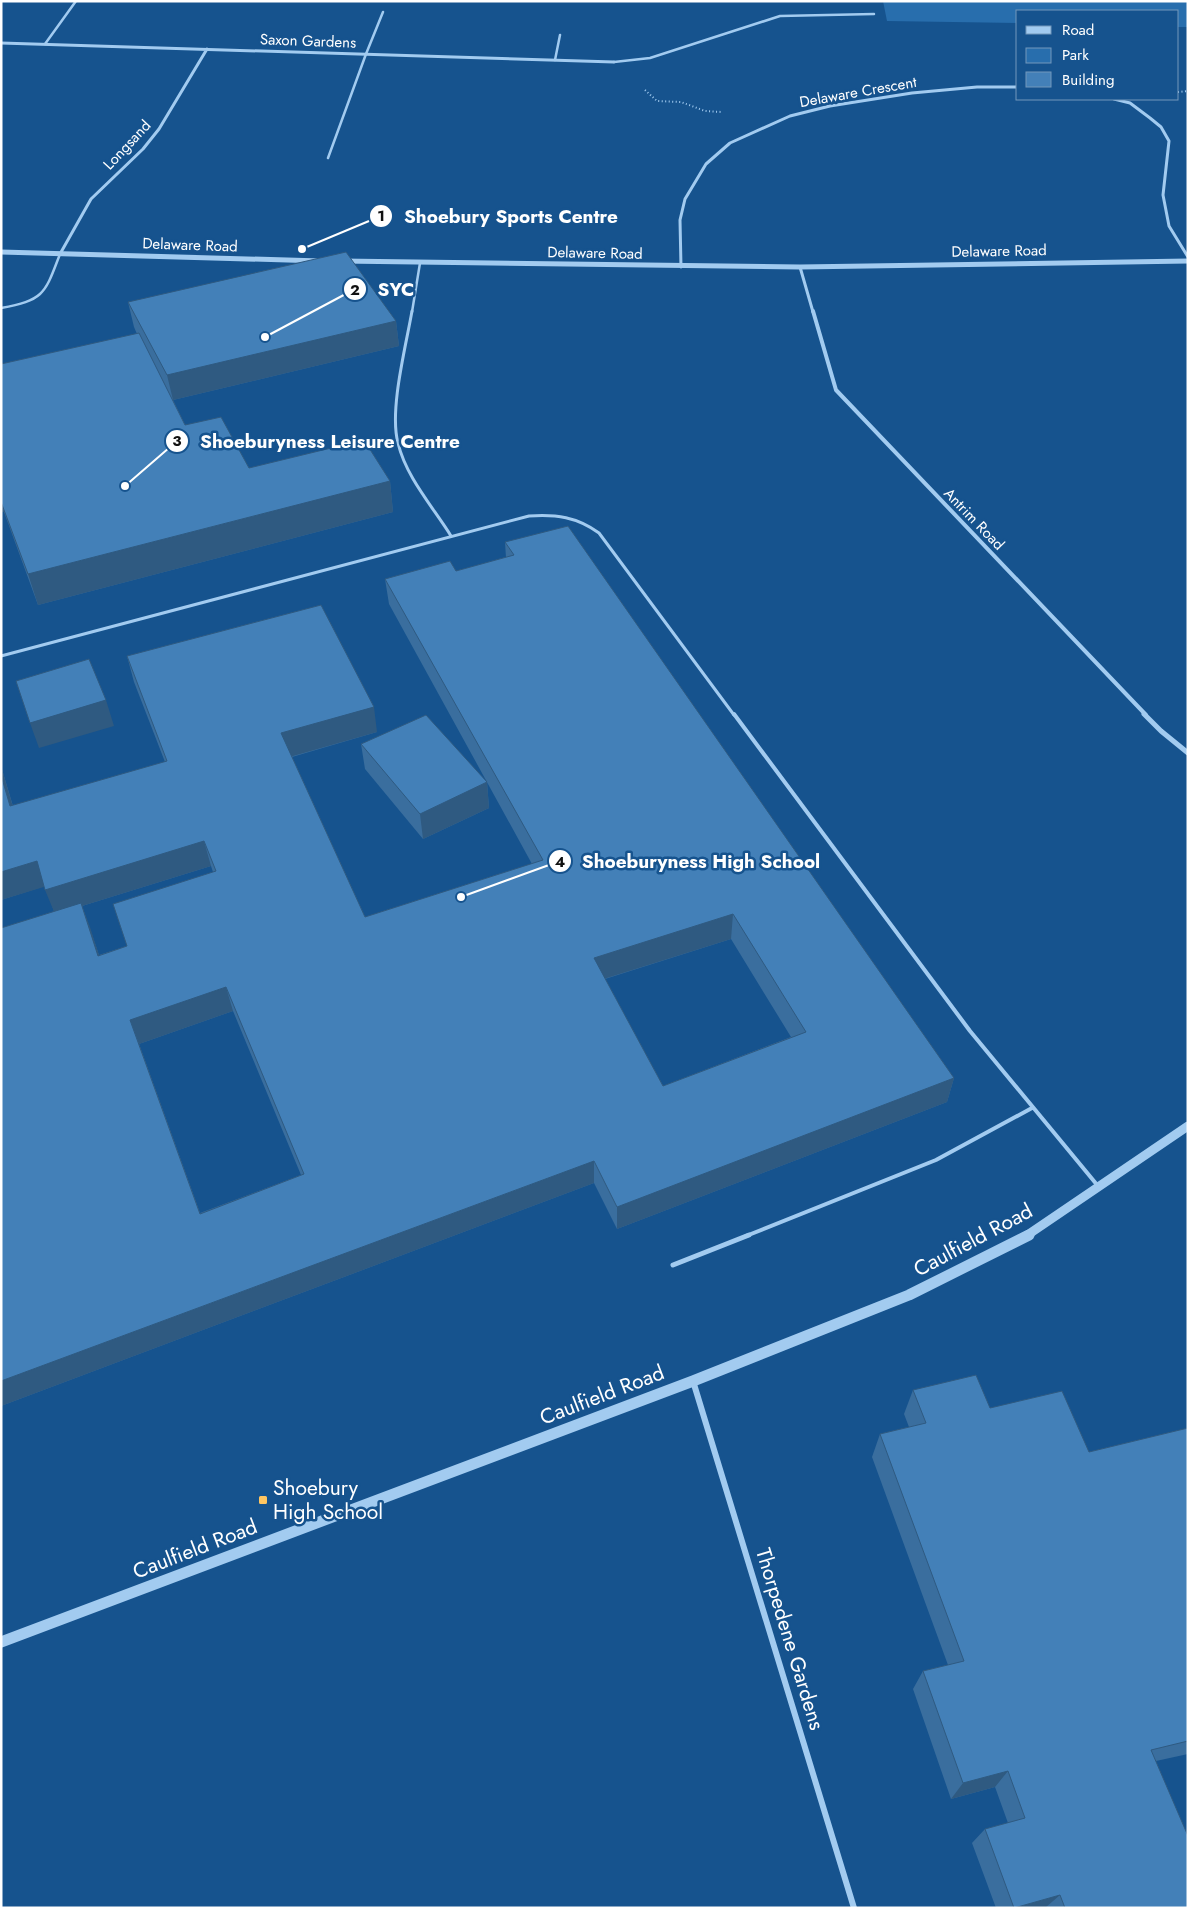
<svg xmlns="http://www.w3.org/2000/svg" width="1189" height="1909" font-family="Jost,sans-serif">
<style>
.green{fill:#286ead}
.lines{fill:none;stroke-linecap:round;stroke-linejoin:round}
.path{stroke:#a2cbf0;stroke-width:2;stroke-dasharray:1 2.5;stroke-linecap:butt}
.service-far3{stroke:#a2cbf0;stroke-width:2.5}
.service-far2{stroke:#a2cbf0;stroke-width:3}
.service-far1{stroke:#a2cbf0;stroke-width:4}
.service{stroke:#a2cbf0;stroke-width:5}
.pedestrian{stroke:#a2cbf0;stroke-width:2.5}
.minor-far3{stroke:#a2cbf0;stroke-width:3}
.minor-far2{stroke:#a2cbf0;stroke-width:4}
.minor-far1{stroke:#a2cbf0;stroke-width:5}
.minor{stroke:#a2cbf0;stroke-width:6}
.tertiary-far2{stroke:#a2cbf0;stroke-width:5}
.tertiary-far1{stroke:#a2cbf0;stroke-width:9}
.tertiary{stroke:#a2cbf0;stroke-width:11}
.wall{fill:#3a6e9e;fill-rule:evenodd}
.shaded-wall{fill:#2f5a81}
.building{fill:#4380b8;stroke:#2f5a81;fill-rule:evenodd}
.poi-dot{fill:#ffc661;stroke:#16538e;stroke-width:2}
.labels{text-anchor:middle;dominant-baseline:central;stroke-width:5;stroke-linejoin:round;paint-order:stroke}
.far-street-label{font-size:15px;fill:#fff;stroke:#16538e}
.near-street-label{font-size:21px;fill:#fff;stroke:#16538e}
.near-poi-label{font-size:21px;fill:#fff;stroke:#16538e;text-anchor:start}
.leader{fill:none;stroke:#fff;stroke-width:2}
.callout-dot{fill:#fff;stroke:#16538e;stroke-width:2}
.mark-label{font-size:15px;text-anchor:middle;font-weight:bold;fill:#111}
.callout-label{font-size:19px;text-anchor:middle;font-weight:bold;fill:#fff;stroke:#16538e;stroke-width:5;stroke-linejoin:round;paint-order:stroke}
</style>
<rect width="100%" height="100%" fill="#16538e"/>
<path class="green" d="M883,1H1188V27H1178V11H1018V23L887,21Z"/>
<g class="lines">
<path class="path" d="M645,90L657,101L681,102L705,111L722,112
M1178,92L1188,91"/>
<path class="service-far3" d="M555,60L560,35
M614,62L650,58L780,16L874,14
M328,158L366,54
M1,308C45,300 45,293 60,254
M412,312L420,263"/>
<path class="service-far2" d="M412,311C406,346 389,410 398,443C406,477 433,507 451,536
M1,656L529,516C556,514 577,517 599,533L734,715"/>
<path class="service-far1" d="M734,714L970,1031L1098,1186
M746,1236L936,1160L1032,1108"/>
<path class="service" d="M673,1265L749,1235"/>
<path class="pedestrian" d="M45,44L76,1
M366,54L383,12"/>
<path class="minor-far3" d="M1,43L614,62
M1114,99L1130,103L1150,118L1161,127L1169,141L1163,195L1169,226L1188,257
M60,254L91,199L143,149L159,129L207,49
M681,267L680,220L685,199L706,164L730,143L790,116L830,106L912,93L977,87H1018
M800,267L813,312"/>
<path class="minor-far2" d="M813,311L836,390L1146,715"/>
<path class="minor-far1" d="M1144,714L1161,731L1188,753"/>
<path class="minor" d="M693,1381L854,1908"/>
<path class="tertiary-far2" d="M1,252L321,261
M341,261L800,267L1188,261"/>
<path class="tertiary-far1" d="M1026,1236L1188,1126"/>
<path class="tertiary" d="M1,1642L693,1381L909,1295L1029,1235"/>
</g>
<path class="wall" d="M128,302L396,321L399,346L173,400L185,425L249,468L390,481L393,512L38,605L4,512H1V364L137,334L134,327Z
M505,542L954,1078L947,1102L617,1229L594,1183L1,1406L54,911L45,886L1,900V766L13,806L165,762L134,682L127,656L377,732L292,757L365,917L532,864L389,604L385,579L456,571L506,558ZM211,866L213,872L127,946L99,955L82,906ZM731,939L791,1037L663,1086L605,979ZM233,1011L301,1175L200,1213L139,1044Z
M361,744L487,782L489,808L423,839L365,769Z
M913,1390L990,1408L1089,1452L1188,1428V1754L1156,1761L1188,1908H996L972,1843L985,1829L1008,1823L995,1787L951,1799L913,1689L923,1671L948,1665L872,1457L880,1434L909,1427L904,1414Z"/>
<path class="shaded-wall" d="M396,321L399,346L173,400L167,375Z
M390,481L393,512L38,605L28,574Z
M1,504L4,512H1Z
M106,700L114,726L39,748L30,723Z
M374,707L377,732L286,758L281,733Z
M1,766L20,831L10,806L1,775Z
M487,782L489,808L423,839L420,814Z
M204,841L211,866L82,906L90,927L107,980L55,914L45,890Z
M37,861L47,886L1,900V872Z
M733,914L731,939L594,982V958Z
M226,987L233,1011L139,1044L130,1020Z
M954,1078L947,1102L617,1229V1207Z
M594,1161V1183L1,1406V1381Z
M1008,1771L995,1787L951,1799L963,1783Z
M1060,1895L1045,1908H1014Z"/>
<path class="building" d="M346,252L396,321L167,375L128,302Z
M139,333L185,425L221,417L249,468L364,440L390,481L28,574L1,502V364Z
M568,526L954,1078L617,1207L594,1161L1,1381V928L81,903L98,956L127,946L113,904L216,871L204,841L45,890L37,861L1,872V775L10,806L167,761L127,656L321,605L374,707L281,733L365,917L543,860L385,579L450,561L456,571L514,555L505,542ZM733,914L806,1032L663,1086L594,958ZM226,987L304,1174L200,1214L130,1020Z
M89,659L106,700L30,723L16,681Z
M426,715L487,782L420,814L361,744Z
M976,1375L990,1408L1062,1391L1089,1452L1188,1428V1741L1151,1750L1188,1836V1908H1065L1060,1895L1014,1908L985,1829L1025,1818L1008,1771L963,1783L923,1671L964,1661L880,1434L926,1423L913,1390Z"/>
<rect class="poi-dot" x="258" y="1495" width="10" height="10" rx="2.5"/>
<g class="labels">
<g class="far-street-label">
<text transform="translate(308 41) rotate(2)">Saxon Gardens</text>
<text transform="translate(858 92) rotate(-10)">Delaware Crescent</text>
<text transform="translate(127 145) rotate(-47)">Longsand</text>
<text transform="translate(190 245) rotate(2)">Delaware Road</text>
<text transform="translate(999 251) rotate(-1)">Delaware Road</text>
<text transform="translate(595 253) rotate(1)">Delaware Road</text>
<text transform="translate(974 519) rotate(46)">Antrim Road</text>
</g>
<g class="near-street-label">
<text transform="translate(973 1240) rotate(-28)">Caulfield Road</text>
<text transform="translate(602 1395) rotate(-21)">Caulfield Road</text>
<text transform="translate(195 1549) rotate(-21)">Caulfield Road</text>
<text transform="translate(790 1639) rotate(73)">Thorpedene Gardens</text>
</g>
<g class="near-poi-label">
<text x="273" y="1488">Shoebury<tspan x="273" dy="24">High School</tspan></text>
</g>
</g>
<path class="leader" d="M302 249L381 216M265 337L355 289M125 486L177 441M461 897L560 861"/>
<g class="callout-dot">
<circle cx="302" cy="249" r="5"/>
<circle cx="265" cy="337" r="5"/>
<circle cx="125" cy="486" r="5"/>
<circle cx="461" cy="897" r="5"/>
<circle cx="381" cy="216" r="12"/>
<circle cx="355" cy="289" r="12"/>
<circle cx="177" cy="441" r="12"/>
<circle cx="560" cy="861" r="12"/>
</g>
<g class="mark-label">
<text x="381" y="221">1</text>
<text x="355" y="295">2</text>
<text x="177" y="446">3</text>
<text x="560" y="867">4</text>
</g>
<g class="callout-label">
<text x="511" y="223">Shoebury Sports Centre</text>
<text x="396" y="296">SYC</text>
<text x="330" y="448">Shoeburyness Leisure Centre</text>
<text x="701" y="868">Shoeburyness High School</text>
</g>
<rect width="1189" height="1909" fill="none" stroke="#ffffff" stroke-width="5"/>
<rect x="1016" y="10" width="162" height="90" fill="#16538e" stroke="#7398bb"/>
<rect x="1026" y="26" width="25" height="8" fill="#a2cbf0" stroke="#7398bb"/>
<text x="1062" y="35" font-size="15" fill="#ffffff">Road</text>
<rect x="1026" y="48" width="25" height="15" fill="#286ead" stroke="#7398bb"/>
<text x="1062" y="60" font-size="15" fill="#ffffff">Park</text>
<rect x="1026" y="72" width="25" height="15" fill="#4380b8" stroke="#7398bb"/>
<text x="1062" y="85" font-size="15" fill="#ffffff">Building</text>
</svg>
